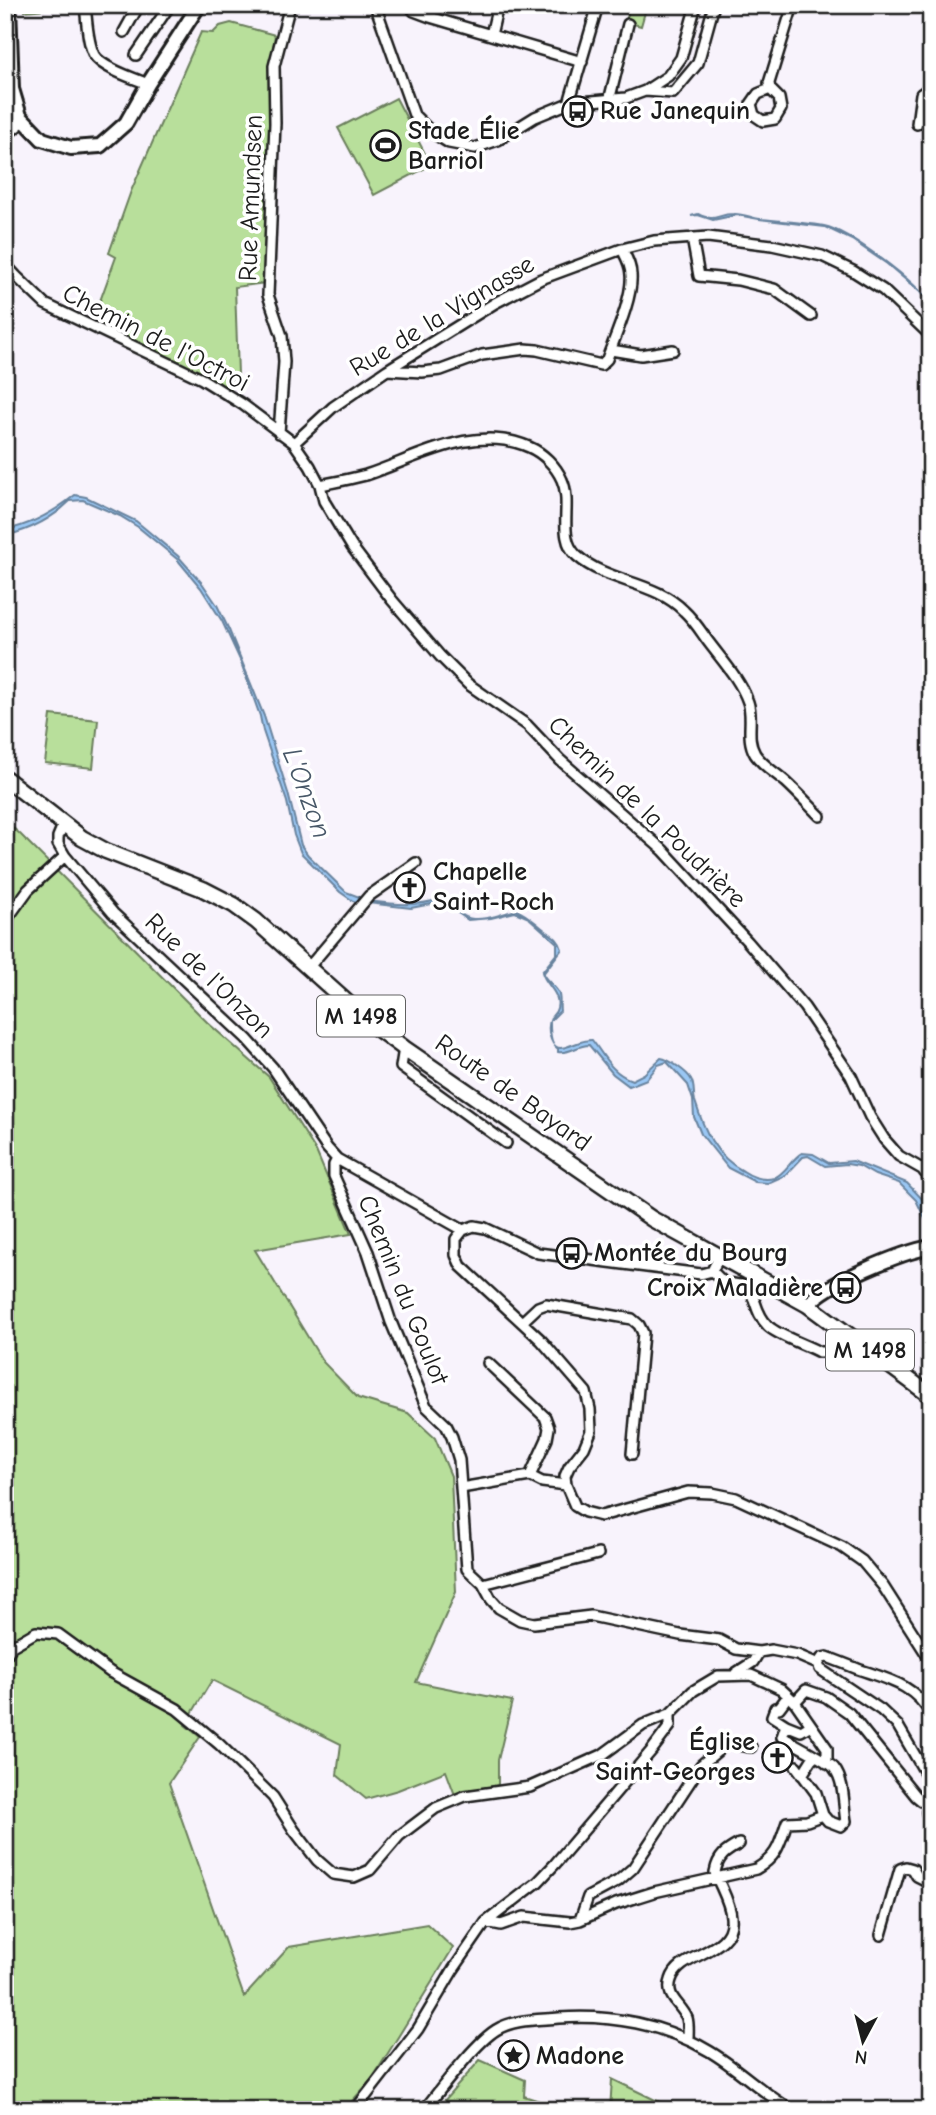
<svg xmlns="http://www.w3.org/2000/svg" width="936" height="2115" font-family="'Comic Neue',sans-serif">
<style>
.green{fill:#b8df9b;stroke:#6a7e5c;stroke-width:2}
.water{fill:#9ac7f4;stroke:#68839e;stroke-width:2}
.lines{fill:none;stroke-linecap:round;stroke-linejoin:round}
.street-casing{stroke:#1c1c1c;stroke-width:14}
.secondary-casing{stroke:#1c1c1c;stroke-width:18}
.primary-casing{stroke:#1c1c1c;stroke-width:19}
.street{stroke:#fff;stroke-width:9}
.secondary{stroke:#fff;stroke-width:12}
.primary{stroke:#fff;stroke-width:14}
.labels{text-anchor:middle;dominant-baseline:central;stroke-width:7;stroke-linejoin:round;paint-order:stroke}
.shield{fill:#fff;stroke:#606060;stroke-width:2}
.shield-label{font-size:24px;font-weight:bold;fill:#1c1c1c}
.poi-label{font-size:26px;font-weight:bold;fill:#1c1c1c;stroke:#fff;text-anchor:start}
.street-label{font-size:26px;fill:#1c1c1c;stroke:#fff}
.water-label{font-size:28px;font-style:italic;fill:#485868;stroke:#fff}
</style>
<rect width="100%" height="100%" fill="#f8f3fc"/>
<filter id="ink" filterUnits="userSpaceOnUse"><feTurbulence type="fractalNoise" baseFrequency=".0143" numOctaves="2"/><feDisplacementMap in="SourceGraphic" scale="14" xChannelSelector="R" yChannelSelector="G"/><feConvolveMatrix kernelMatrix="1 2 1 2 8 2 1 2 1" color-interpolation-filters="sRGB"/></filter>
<g filter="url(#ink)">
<path class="green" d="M24,5H78V6L25,11Z
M630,5H647L641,26L626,22Z
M231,23L275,35L271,61L272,123L265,283L235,287L238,374L231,376V393L214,381L101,325L96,312L116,257L109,253L131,191L201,32L213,33L220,26Z
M396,98L431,165L374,195L338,128Z
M51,715L98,720L93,768L45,763Z
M5,821L20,834L208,1023L269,1077L316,1151L351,1234L255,1250L323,1362L358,1398L408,1413L435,1438L451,1476L456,1592L416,1682L512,1701L498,1760V1785L455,1795L446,1771L398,1790L366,1799L337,1775L341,1744L212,1680L185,1725L200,1737L169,1783L244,1997L289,1947L427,1924L453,1948L372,2079L344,2110H5Z
M480,2060L525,2080L524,2096L555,2106L554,2110H436Z
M612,2079L676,2110H610Z"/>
<path class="water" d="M698,214C715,223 717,214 733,214C742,213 751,218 760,219C781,221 803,222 824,226C849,231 918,283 931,305L920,292L887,264L852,240L825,227L759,219L737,215L713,220L698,215L691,216Z
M75,495L86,497L136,521L178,556L202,583L217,605L229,630L264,716L288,793L301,845L308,855L346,892L362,898V903L353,901L340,892L301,853L294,835L287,802L263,731L260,716L240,660L222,621L201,588L177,559L138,527L120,516L83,500L70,501C52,519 30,530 5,536V530C32,525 54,512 75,495Z
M440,899C450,903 455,912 464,916C478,924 502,914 516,910C526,914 532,920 541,927C550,935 558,936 562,949L543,974C546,981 554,985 558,992C561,998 559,1005 560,1011L550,1021C549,1068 571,1039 592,1040C604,1055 611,1073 632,1080L644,1074L661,1058C669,1059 687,1072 691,1079C695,1086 693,1094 695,1101C704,1130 715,1156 743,1171C752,1177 762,1181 774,1178C786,1173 791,1159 802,1153L813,1154L829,1163L853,1161L907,1183L928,1205L931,1213V1231L916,1200L899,1183L875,1175L859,1166L847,1164L825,1166L808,1156L803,1157L786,1175L768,1183L755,1182L728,1168L701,1134L694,1117L693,1100L688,1085L667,1062L658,1065L647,1079L629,1086L613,1074L589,1045C577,1045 570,1054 558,1052V1049C550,1043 546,1028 551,1018C553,1014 556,1013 557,1008C561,993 545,985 542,972L557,953V943L529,918L515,912L491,918L468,920L442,902L411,908L367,903L368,901C393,904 416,907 440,899Z"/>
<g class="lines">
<defs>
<path id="street" d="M85,5C87,21 87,41 94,55C102,68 133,78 148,84
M375,5L414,115L430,131L449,143L475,148L498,140L535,117L569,103L626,98L645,91L668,76L681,58L696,5
M409,5L414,11L430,17L582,62
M430,17L433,5
M124,32L139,5
M491,35L498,5
M136,55L170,5
M770,89L779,98L781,109L775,119L763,121L754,115L751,104L758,94Z
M770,89L769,83L793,5
M645,91L673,93L698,63L714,5
M609,101L628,24
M569,103L598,5
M917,124L921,94L931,87
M5,136L25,120
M692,238L699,276L738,280L774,289L811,316
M5,264L16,276L45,304L202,379L242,404L294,443L310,466L320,485C335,482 351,479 366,475C417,458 475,423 529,447C543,453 556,466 562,480C573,504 556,537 577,556C608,583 655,581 684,611C693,619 700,630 707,640C721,659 740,679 748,702C754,719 745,737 755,754C763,766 776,773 786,782C798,793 809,805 820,816
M611,350L641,355L673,350
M387,370L422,372L441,370L482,355L525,349L537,350L601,365L607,359C615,337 633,297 631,275C631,265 626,257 622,249
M279,433L284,362L282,336L268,295L275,123L274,66L290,5
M294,443L333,407L387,370L495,303L541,279L622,249L654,241L708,237L772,245L822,256L853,271L883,290L931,336
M320,485L324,501L352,547L392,600L440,656L468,684L527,725L560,760L663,850L748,942L804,1007L851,1076L870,1117L884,1139L899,1156L922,1169L930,1179L931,1182
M63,825L58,837V844L65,856L113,913L247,1039L273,1068L327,1148L337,1159L463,1230
M5,925L7,919L28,890L65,856
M308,968L369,896L416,863
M404,1048L401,1067L506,1143
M337,1159L334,1165V1176L368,1252L391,1322L426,1406L446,1425L452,1437L459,1460L467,1569L483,1584L491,1599L499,1608L520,1620L534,1623L591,1616L680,1635L719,1640L736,1649L759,1652L771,1650L797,1655L818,1664L820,1669L881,1710L898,1726L930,1781L931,1787
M719,1257L712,1271L701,1274L538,1253L485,1228L474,1226L463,1230L456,1239V1255L461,1266L541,1340L586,1392L590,1409L591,1431L584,1448L569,1467L565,1476L566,1485L575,1506L585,1512L601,1516L688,1492L712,1493L736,1498L842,1547L862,1561L883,1586L931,1661
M712,1271L724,1283C764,1284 747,1305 768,1326C777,1335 806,1345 819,1352H823
M522,1322L538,1307L546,1304L632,1319L639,1325L643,1333L632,1454
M488,1363L545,1417L549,1428L547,1439L530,1476
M461,1488L530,1476L542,1482L566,1485
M483,1584L598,1554
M5,1657L12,1646L36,1632L58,1634L110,1672L177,1709L219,1744L273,1797L294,1830L317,1860L333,1874L354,1877L370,1870L399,1836L436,1808L465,1796L530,1787L602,1755L643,1725L670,1714L693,1691L718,1676L751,1675L781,1689L795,1702L827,1748V1763
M818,1664L822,1658L827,1657C838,1661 848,1665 858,1669C887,1679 916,1685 931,1715
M736,1673L753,1662L759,1652
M788,1696L779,1708H775L772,1716L786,1725L801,1731L811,1725
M795,1702L806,1690L826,1697L849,1713L916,1796L922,1801L924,1800
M796,1766L816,1793L823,1815
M802,1775L814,1756
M930,1808L927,1812L931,1832
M580,1920L588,1897L618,1881L633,1868L701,1765L727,1743L751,1747
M486,1922L501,1925L524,1917L570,1922L580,1920L616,1904L654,1892L756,1869C778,1856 779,1845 787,1822L807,1821L823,1815L828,1821L841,1826L846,1821C843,1805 845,1782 834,1768C831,1763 791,1742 782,1737L786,1725
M881,1935L900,1869L906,1867L913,1869L917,1876L923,1879L931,1871
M688,2039C688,2032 689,2025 687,2018C681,2004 665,1997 671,1980C679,1952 735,1954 731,1917C730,1901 720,1887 715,1872C718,1856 726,1851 739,1844
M355,2110L418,2029L453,1970L486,1922L538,1882L555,1864L652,1750L670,1726V1714
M424,2110C441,2089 475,2043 496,2030C514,2019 538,2020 559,2018C610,2014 664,2024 709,2051C738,2068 762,2093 792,2110"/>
<path id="secondary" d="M9,5L12,89L20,116L42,139L71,148L100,146L126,123L148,84L199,5
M808,1305C826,1283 902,1252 931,1247"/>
<path id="primary" d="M5,778L82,838L106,851L203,889L234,905L256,921L370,1023L404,1048L652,1219L808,1305L931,1396"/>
</defs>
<use href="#street" class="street-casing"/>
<use href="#secondary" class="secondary-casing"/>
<use href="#primary" class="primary-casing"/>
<use href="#street" class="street"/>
<use href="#secondary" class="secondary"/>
<use href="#primary" class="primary"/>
</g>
</g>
<defs>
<symbol id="bus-ring" viewBox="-11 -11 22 22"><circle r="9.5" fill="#fff" stroke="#1c1c1c" stroke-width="1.5"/><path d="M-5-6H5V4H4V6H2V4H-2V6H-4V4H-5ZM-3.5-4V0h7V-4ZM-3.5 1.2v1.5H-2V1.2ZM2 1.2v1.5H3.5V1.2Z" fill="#1c1c1c"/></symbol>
<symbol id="stadium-ring" viewBox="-11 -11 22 22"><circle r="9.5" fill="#fff" stroke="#1c1c1c" stroke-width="1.5"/><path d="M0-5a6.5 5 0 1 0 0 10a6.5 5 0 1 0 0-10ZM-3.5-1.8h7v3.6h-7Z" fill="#1c1c1c"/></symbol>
<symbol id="church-ring" viewBox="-11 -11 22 22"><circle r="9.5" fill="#fff" stroke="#1c1c1c" stroke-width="1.5"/><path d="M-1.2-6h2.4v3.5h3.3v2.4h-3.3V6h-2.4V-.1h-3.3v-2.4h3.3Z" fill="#1c1c1c"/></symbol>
<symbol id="sight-ring" viewBox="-11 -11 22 22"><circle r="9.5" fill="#fff" stroke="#1c1c1c" stroke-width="1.5"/><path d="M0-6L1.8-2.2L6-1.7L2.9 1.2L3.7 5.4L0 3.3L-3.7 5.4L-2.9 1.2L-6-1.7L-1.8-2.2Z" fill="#1c1c1c"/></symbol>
</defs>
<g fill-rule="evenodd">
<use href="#bus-ring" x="560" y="94" width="35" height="35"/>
<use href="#stadium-ring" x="368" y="128" width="35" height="35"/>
<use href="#church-ring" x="392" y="870" width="35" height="35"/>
<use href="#bus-ring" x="554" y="1236" width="35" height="35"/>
<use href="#bus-ring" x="828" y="1270" width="35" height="35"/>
<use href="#church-ring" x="760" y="1740" width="35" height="35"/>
<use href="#sight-ring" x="496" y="2038" width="35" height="35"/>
</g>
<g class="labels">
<g class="shield">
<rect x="317" y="995.5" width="88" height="41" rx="5"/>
<rect x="826" y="1329.5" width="88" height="41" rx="5"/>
</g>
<g class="shield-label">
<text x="361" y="1016">M 1498</text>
<text x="870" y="1350">M 1498</text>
</g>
<g class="poi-label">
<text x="600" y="111">Rue Janequin</text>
<text x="408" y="131">Stade Élie<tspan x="408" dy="30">Barriol</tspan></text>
<text x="433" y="872">Chapelle<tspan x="433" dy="30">Saint-Roch</tspan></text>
<text x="594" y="1253">Montée du Bourg</text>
<text x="823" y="1288" text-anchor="end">Croix Maladière</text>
<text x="755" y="1742" text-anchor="end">Église<tspan x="755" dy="30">Saint-Georges</tspan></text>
<text x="536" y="2056">Madone</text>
</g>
<g class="street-label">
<text transform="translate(251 198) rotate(-88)">Rue Amundsen</text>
<text transform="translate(442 316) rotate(-31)">Rue de la Vignasse</text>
<text transform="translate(156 338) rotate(27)">Chemin de l'Octroi</text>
<text transform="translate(647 812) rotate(44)">Chemin de la Poudrière</text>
<text transform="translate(209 976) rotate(44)">Rue de l'Onzon</text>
<text transform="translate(513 1093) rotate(35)">Route de Bayard</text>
<text transform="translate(403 1290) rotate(68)">Chemin du Goulot</text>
</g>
<g class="water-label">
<text transform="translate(307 793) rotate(70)">L'Onzon</text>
</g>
</g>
<rect width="936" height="2115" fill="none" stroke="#fff" stroke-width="28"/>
<rect x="14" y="14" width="908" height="2087" fill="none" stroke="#1c1c1c" stroke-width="2.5" filter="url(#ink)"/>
<g transform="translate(863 2041) rotate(187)" stroke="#ffffff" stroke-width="5" paint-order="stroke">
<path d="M0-5L12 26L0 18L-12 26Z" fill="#1c1c1c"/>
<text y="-10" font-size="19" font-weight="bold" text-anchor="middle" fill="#1c1c1c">N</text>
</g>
</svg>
